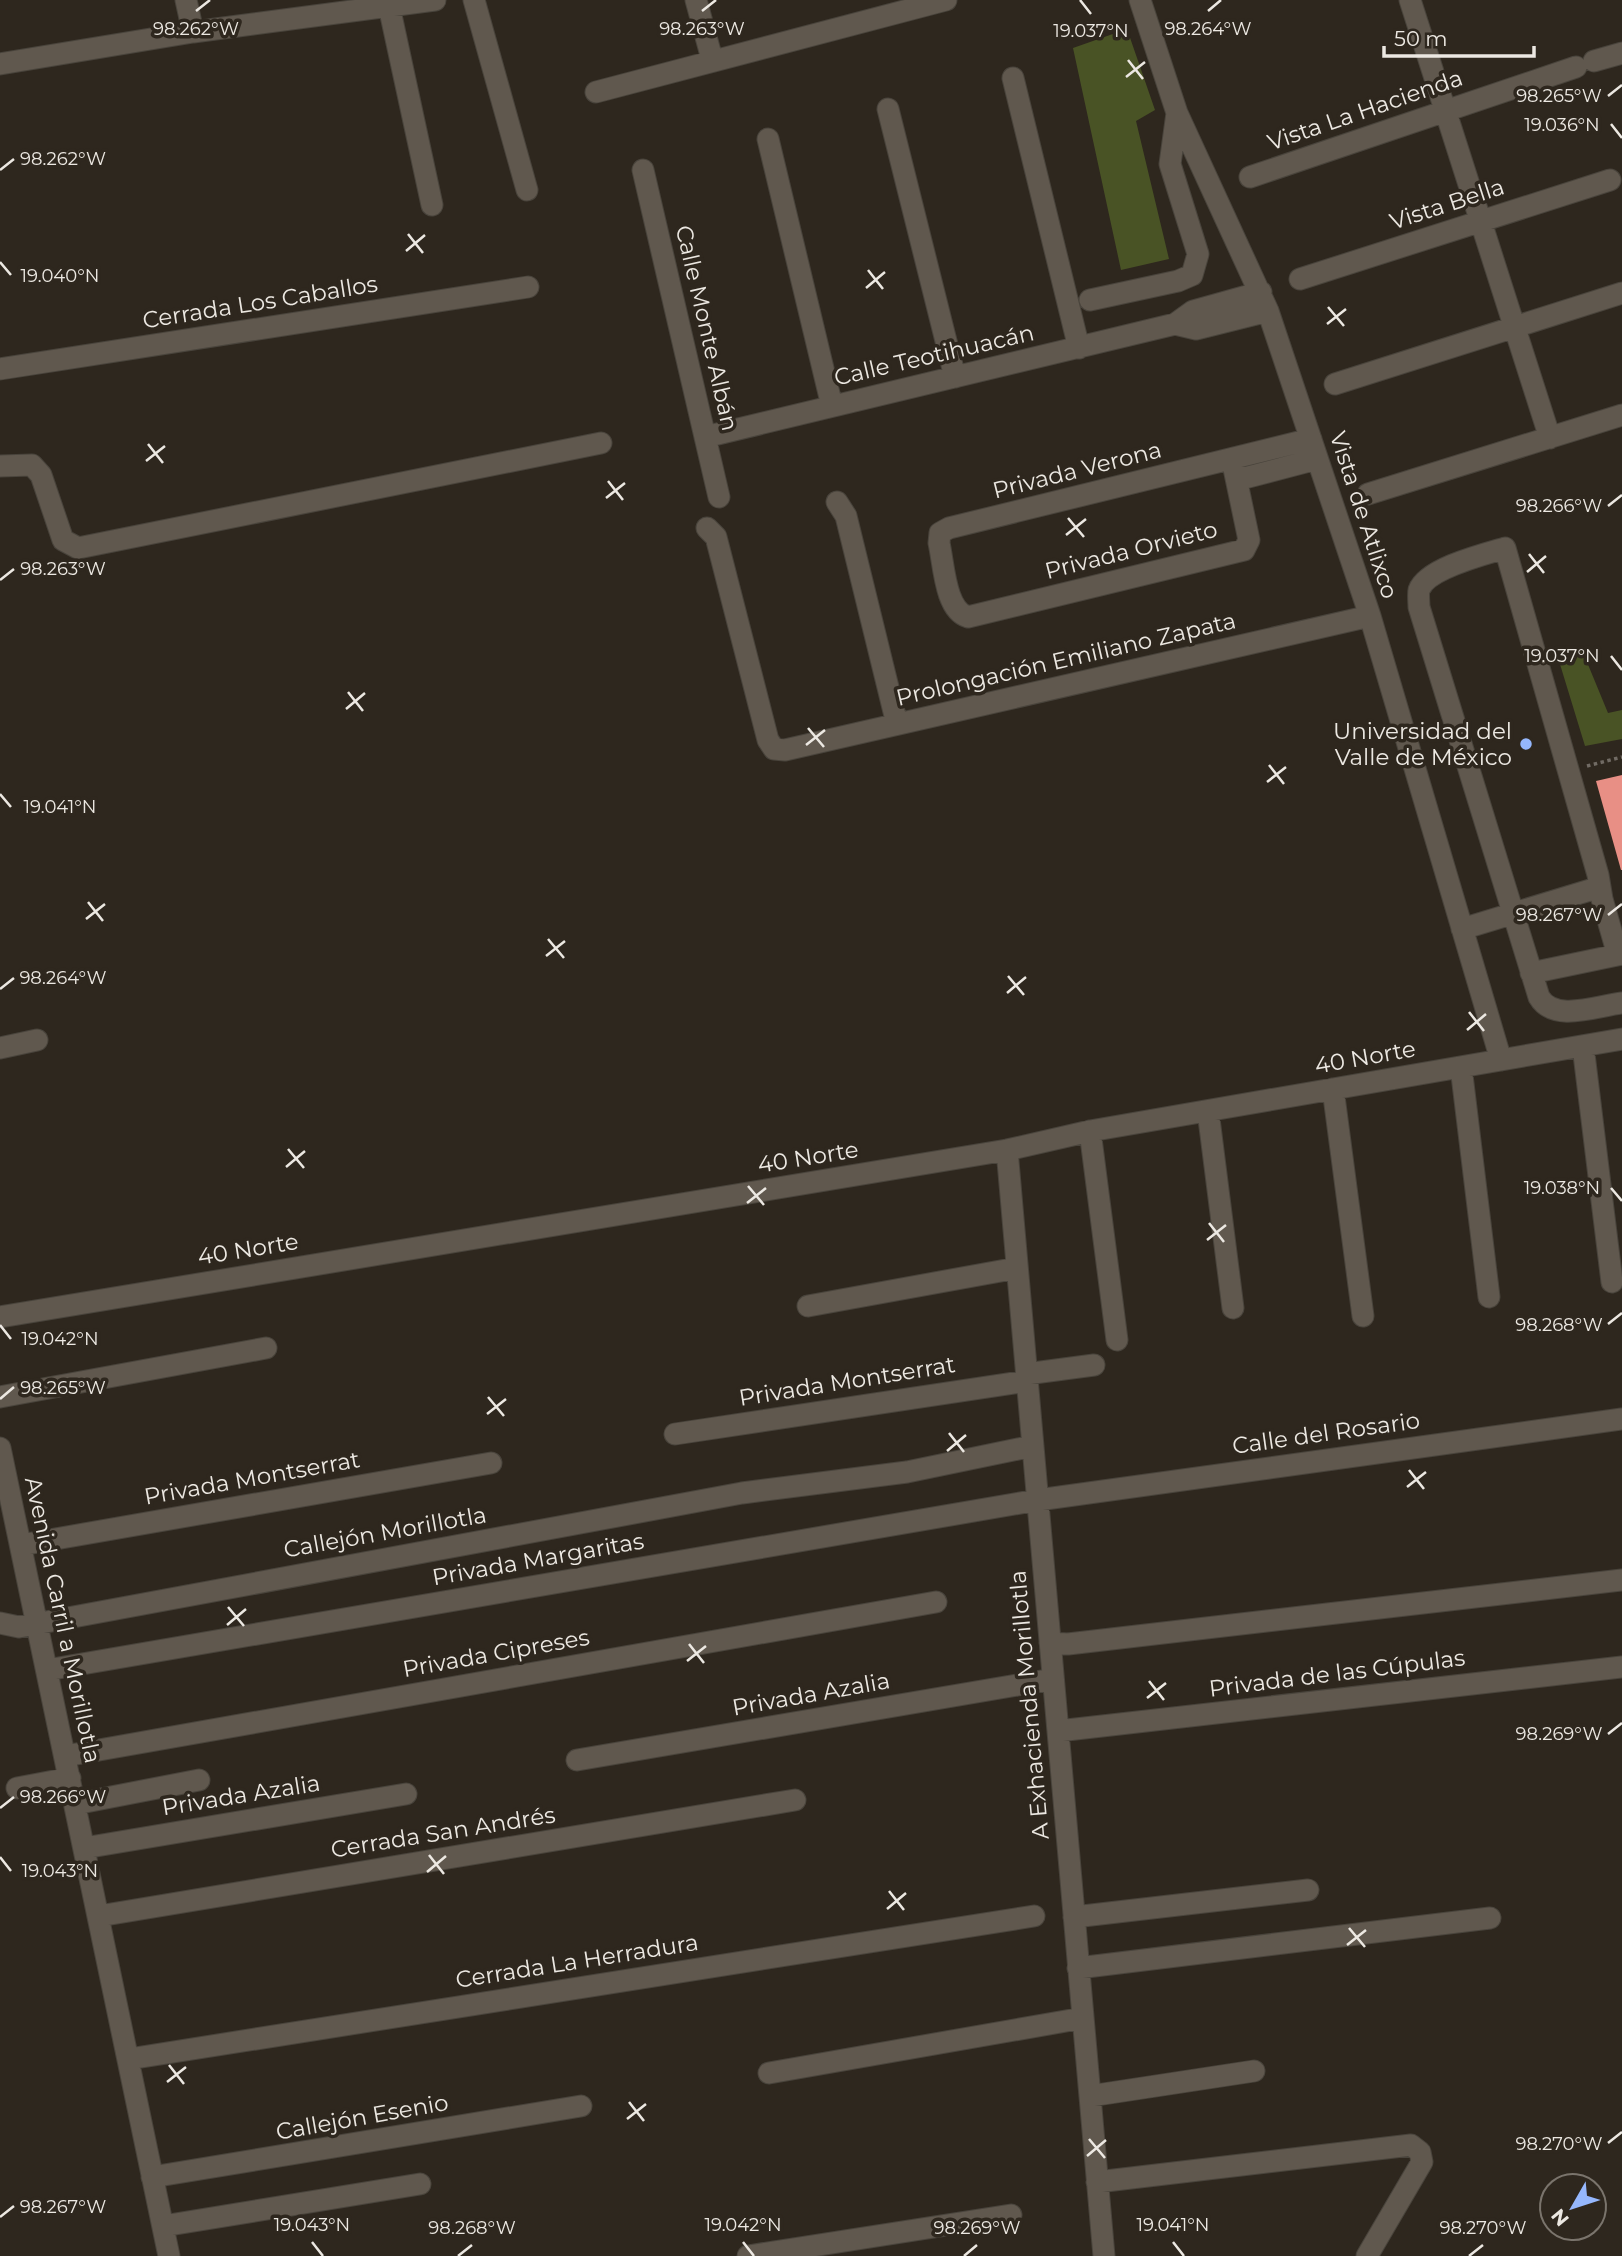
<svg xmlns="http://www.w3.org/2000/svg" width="1622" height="2256" font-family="Montserrat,sans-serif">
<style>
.green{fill:#495325}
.building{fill:#e88f85}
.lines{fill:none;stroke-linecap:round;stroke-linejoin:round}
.minor-casing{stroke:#49443c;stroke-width:23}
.path{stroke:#716b64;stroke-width:3.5;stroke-dasharray:3.5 3.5;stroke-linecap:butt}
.minor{stroke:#60584e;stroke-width:21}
.ticks{fill:none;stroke:#ece8e2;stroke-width:2.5}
.poi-dot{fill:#95b7fd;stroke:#2e271e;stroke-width:2.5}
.labels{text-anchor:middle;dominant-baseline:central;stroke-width:7;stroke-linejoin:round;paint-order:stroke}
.street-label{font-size:23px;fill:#ece8e2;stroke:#2e271e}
.poi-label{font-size:23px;fill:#ece8e2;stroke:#2e271e;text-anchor:end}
.ticks-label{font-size:18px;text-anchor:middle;fill:#ece8e2;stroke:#2e271e;stroke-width:7;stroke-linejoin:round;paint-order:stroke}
</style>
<rect width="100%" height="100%" fill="#2e271e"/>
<path class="green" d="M1127,29L1155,110L1136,121L1169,259L1121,270L1073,48Z
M1582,650L1608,713L1622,710V739L1585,746L1559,661Z"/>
<path class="building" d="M1622,775V870H1621L1596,781Z"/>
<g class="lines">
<defs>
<path id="minor" d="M186,0L193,32
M474,0L527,190
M696,0L712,59
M1140,0L1177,113L1268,311L1370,616L1501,1060
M1410,0L1550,438
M389,6L432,205
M1594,61L1622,53
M0,64L193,32L435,0
M1013,78L1079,348
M596,92L946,0
M888,109L955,377
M768,139L832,406
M643,170L719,497
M1250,177L1576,67
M1300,279L1610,180
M1090,300L1178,281L1192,275L1198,254L1170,164L1177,113
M1175,324L1196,329L1268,311
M0,369L528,287
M1335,384L1622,293
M705,437L1175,324L1193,311L1261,292
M1232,459L1249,540L1244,550L968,617C945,610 944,565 939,543L940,533L949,528L1311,439
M0,466L32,465L41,475L63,540L78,548L601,443
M1237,480L1317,459
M1368,494L1622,415
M837,502L846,516L897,724
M707,528L716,537L768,740L774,749L785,750L1370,616
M1462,929L1600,887
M1618,955L1602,899L1598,875L1505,548C1485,554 1427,568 1419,590C1418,594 1419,603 1419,607L1539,997C1554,1023 1597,1006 1622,1003
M1531,973L1622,954
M1583,1046L1612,1282
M0,1048L37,1040
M1461,1067L1489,1297
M1333,1089L1363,1316
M1208,1111L1233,1308
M1090,1131L1117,1340
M1007,1150L1104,2256
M808,1306L1017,1268
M0,1317L1007,1150L1090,1131L1622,1039
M1026,1374L1094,1365
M0,1397L266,1348
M675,1434L1027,1381
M0,1448L169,2256
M21,1545L491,1463
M0,1623L19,1627L742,1493L907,1472L1033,1446
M1050,1643L1068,1644L1622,1580
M47,1670L1038,1500L1622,1419
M1058,1731L1622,1667
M65,1756L936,1602
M577,1760L1053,1679
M17,1788L70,1778
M75,1804L199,1780
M84,1848L406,1794
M99,1916L795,1800
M1074,1917L1308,1890
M1078,1968L1490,1918
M129,2059L1034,1916
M769,2073L1083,2018
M1090,2096L1254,2071
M152,2177L581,2106
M1097,2182L1411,2145L1420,2152L1422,2162L1367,2256
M163,2226L420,2184
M748,2256L1011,2215"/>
</defs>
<use href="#minor" class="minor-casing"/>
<path class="path" d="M1587,766L1622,757"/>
<use href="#minor" class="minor"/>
</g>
<path class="ticks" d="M1080,0L1091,14M196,11L210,0M702,11L716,0M1208,11L1221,0M1128,60L1143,79M1126,77L1145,62M1608,96L1622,85M1611,124L1622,138M0,170L14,159M408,234L423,253M406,251L425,235M0,262L11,275M868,270L883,289M866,288L885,272M1328,307L1344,326M1327,324L1346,309M148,444L163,463M146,461L165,446M608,481L623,500M606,498L625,483M1608,506L1622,495M1068,518L1084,537M1066,535L1086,519M1529,554L1544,573M1527,572L1546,556M0,580L14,569M1611,656L1622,670M348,692L363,711M346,709L365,693M808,728L824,747M806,745L825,730M1269,765L1284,784M1267,782L1286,767M0,794L11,807M88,902L103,921M1608,915L1622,904M86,919L105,904M548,939L564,958M546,956L565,941M1008,976L1024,995M0,989L14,978M1007,993L1026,977M1469,1012L1484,1031M1467,1030L1486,1014M288,1149L304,1168M286,1167L305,1151M748,1186L764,1205M1611,1188L1622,1201M747,1203L766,1188M1209,1223L1224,1242M1207,1240L1226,1225M1608,1324L1622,1313M0,1325L11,1339M488,1397L504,1416M0,1399L14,1387M487,1414L506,1399M949,1433L964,1452M947,1451L966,1435M1409,1470L1424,1489M1407,1487L1426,1472M228,1607L244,1626M227,1625L246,1609M689,1644L704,1663M687,1661L706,1646M1149,1681L1164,1700M1147,1698L1166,1683M1608,1734L1622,1723M0,1808L14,1797M429,1855L444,1874M0,1857L11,1871M427,1872L446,1856M889,1891L904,1910M887,1909L906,1893M1349,1928L1365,1947M1347,1945L1366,1930M169,2065L184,2084M167,2082L186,2067M629,2102L644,2121M627,2119L646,2104M1089,2139L1105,2158M1608,2143L1622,2132M1087,2156L1106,2140M0,2217L14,2206M312,2242L323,2256M743,2242L754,2256M1173,2242L1184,2256M458,2256L472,2245M964,2256L977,2245M1469,2256L1483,2245"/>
<circle class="poi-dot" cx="1526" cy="744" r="7"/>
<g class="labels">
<g class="street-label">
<text transform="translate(1365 110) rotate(-19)">Vista La Hacienda</text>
<text transform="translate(1447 204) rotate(-18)">Vista Bella</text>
<text transform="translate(260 302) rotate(-9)">Cerrada Los Caballos</text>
<text transform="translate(707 328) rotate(77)">Calle Monte Albán</text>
<text transform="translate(934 355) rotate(-13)">Calle Teotihuacán</text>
<text transform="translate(1077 470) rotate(-14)">Privada Verona</text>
<text transform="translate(1364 515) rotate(72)">Vista de Atlixco</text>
<text transform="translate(1131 550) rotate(-14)">Privada Orvieto</text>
<text transform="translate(1066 659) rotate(-13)">Prolongación Emiliano Zapata</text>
<text transform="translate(1365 1057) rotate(-10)">40 Norte</text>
<text transform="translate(808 1157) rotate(-9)">40 Norte</text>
<text transform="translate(248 1249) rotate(-9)">40 Norte</text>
<text transform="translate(847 1381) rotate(-9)">Privada Montserrat</text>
<text transform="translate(1326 1433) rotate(-8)">Calle del Rosario</text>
<text transform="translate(252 1478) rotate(-10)">Privada Montserrat</text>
<text transform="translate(385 1532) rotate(-10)">Callejón Morillotla</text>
<text transform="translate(538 1559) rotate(-10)">Privada Margaritas</text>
<text transform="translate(63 1620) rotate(78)">Avenida Carril a Morillotla</text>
<text transform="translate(496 1653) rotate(-10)">Privada Cipreses</text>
<text transform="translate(1337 1673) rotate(-7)">Privada de las Cúpulas</text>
<text transform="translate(811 1694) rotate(-10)">Privada Azalia</text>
<text transform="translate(1029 1705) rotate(-95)">A Exhacienda Morillotla</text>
<text transform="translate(241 1795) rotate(-9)">Privada Azalia</text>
<text transform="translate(443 1832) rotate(-9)">Cerrada San Andrés</text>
<text transform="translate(577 1961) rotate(-9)">Cerrada La Herradura</text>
<text transform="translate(362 2117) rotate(-10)">Callejón Esenio</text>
</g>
<g class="poi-label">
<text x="1512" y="731">Universidad del<tspan x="1512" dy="26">Valle de México</tspan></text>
</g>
</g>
<g class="ticks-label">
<text x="196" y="35">98.262°W</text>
<text x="702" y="35">98.263°W</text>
<text x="1208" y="35">98.264°W</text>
<text x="1091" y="37">19.037°N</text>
<text x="1559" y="102">98.265°W</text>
<text x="1562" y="131">19.036°N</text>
<text x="63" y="165">98.262°W</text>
<text x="60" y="282">19.040°N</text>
<text x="1559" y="512">98.266°W</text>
<text x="63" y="575">98.263°W</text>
<text x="1562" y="662">19.037°N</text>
<text x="60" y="813">19.041°N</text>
<text x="1559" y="921">98.267°W</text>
<text x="63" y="984">98.264°W</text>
<text x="1562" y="1194">19.038°N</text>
<text x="1559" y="1331">98.268°W</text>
<text x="60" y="1345">19.042°N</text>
<text x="63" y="1394">98.265°W</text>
<text x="1559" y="1740">98.269°W</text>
<text x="63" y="1803">98.266°W</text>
<text x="60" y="1877">19.043°N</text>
<text x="1559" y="2150">98.270°W</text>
<text x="63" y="2213">98.267°W</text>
<text x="312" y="2231">19.043°N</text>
<text x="743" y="2231">19.042°N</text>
<text x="1173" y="2231">19.041°N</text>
<text x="472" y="2234">98.268°W</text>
<text x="977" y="2234">98.269°W</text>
<text x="1483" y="2234">98.270°W</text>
</g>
<g transform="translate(1573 2207) rotate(231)"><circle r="33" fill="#2e271e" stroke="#7a746c" stroke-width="2"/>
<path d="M0-5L12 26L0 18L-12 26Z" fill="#95b7fd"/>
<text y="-10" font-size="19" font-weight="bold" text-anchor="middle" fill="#ece8e2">N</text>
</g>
<path d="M1384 46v10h150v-10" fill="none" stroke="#ece8e2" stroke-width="3.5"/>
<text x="1394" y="46" font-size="21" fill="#ece8e2" stroke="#2e271e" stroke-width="5" paint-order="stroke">50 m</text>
</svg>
